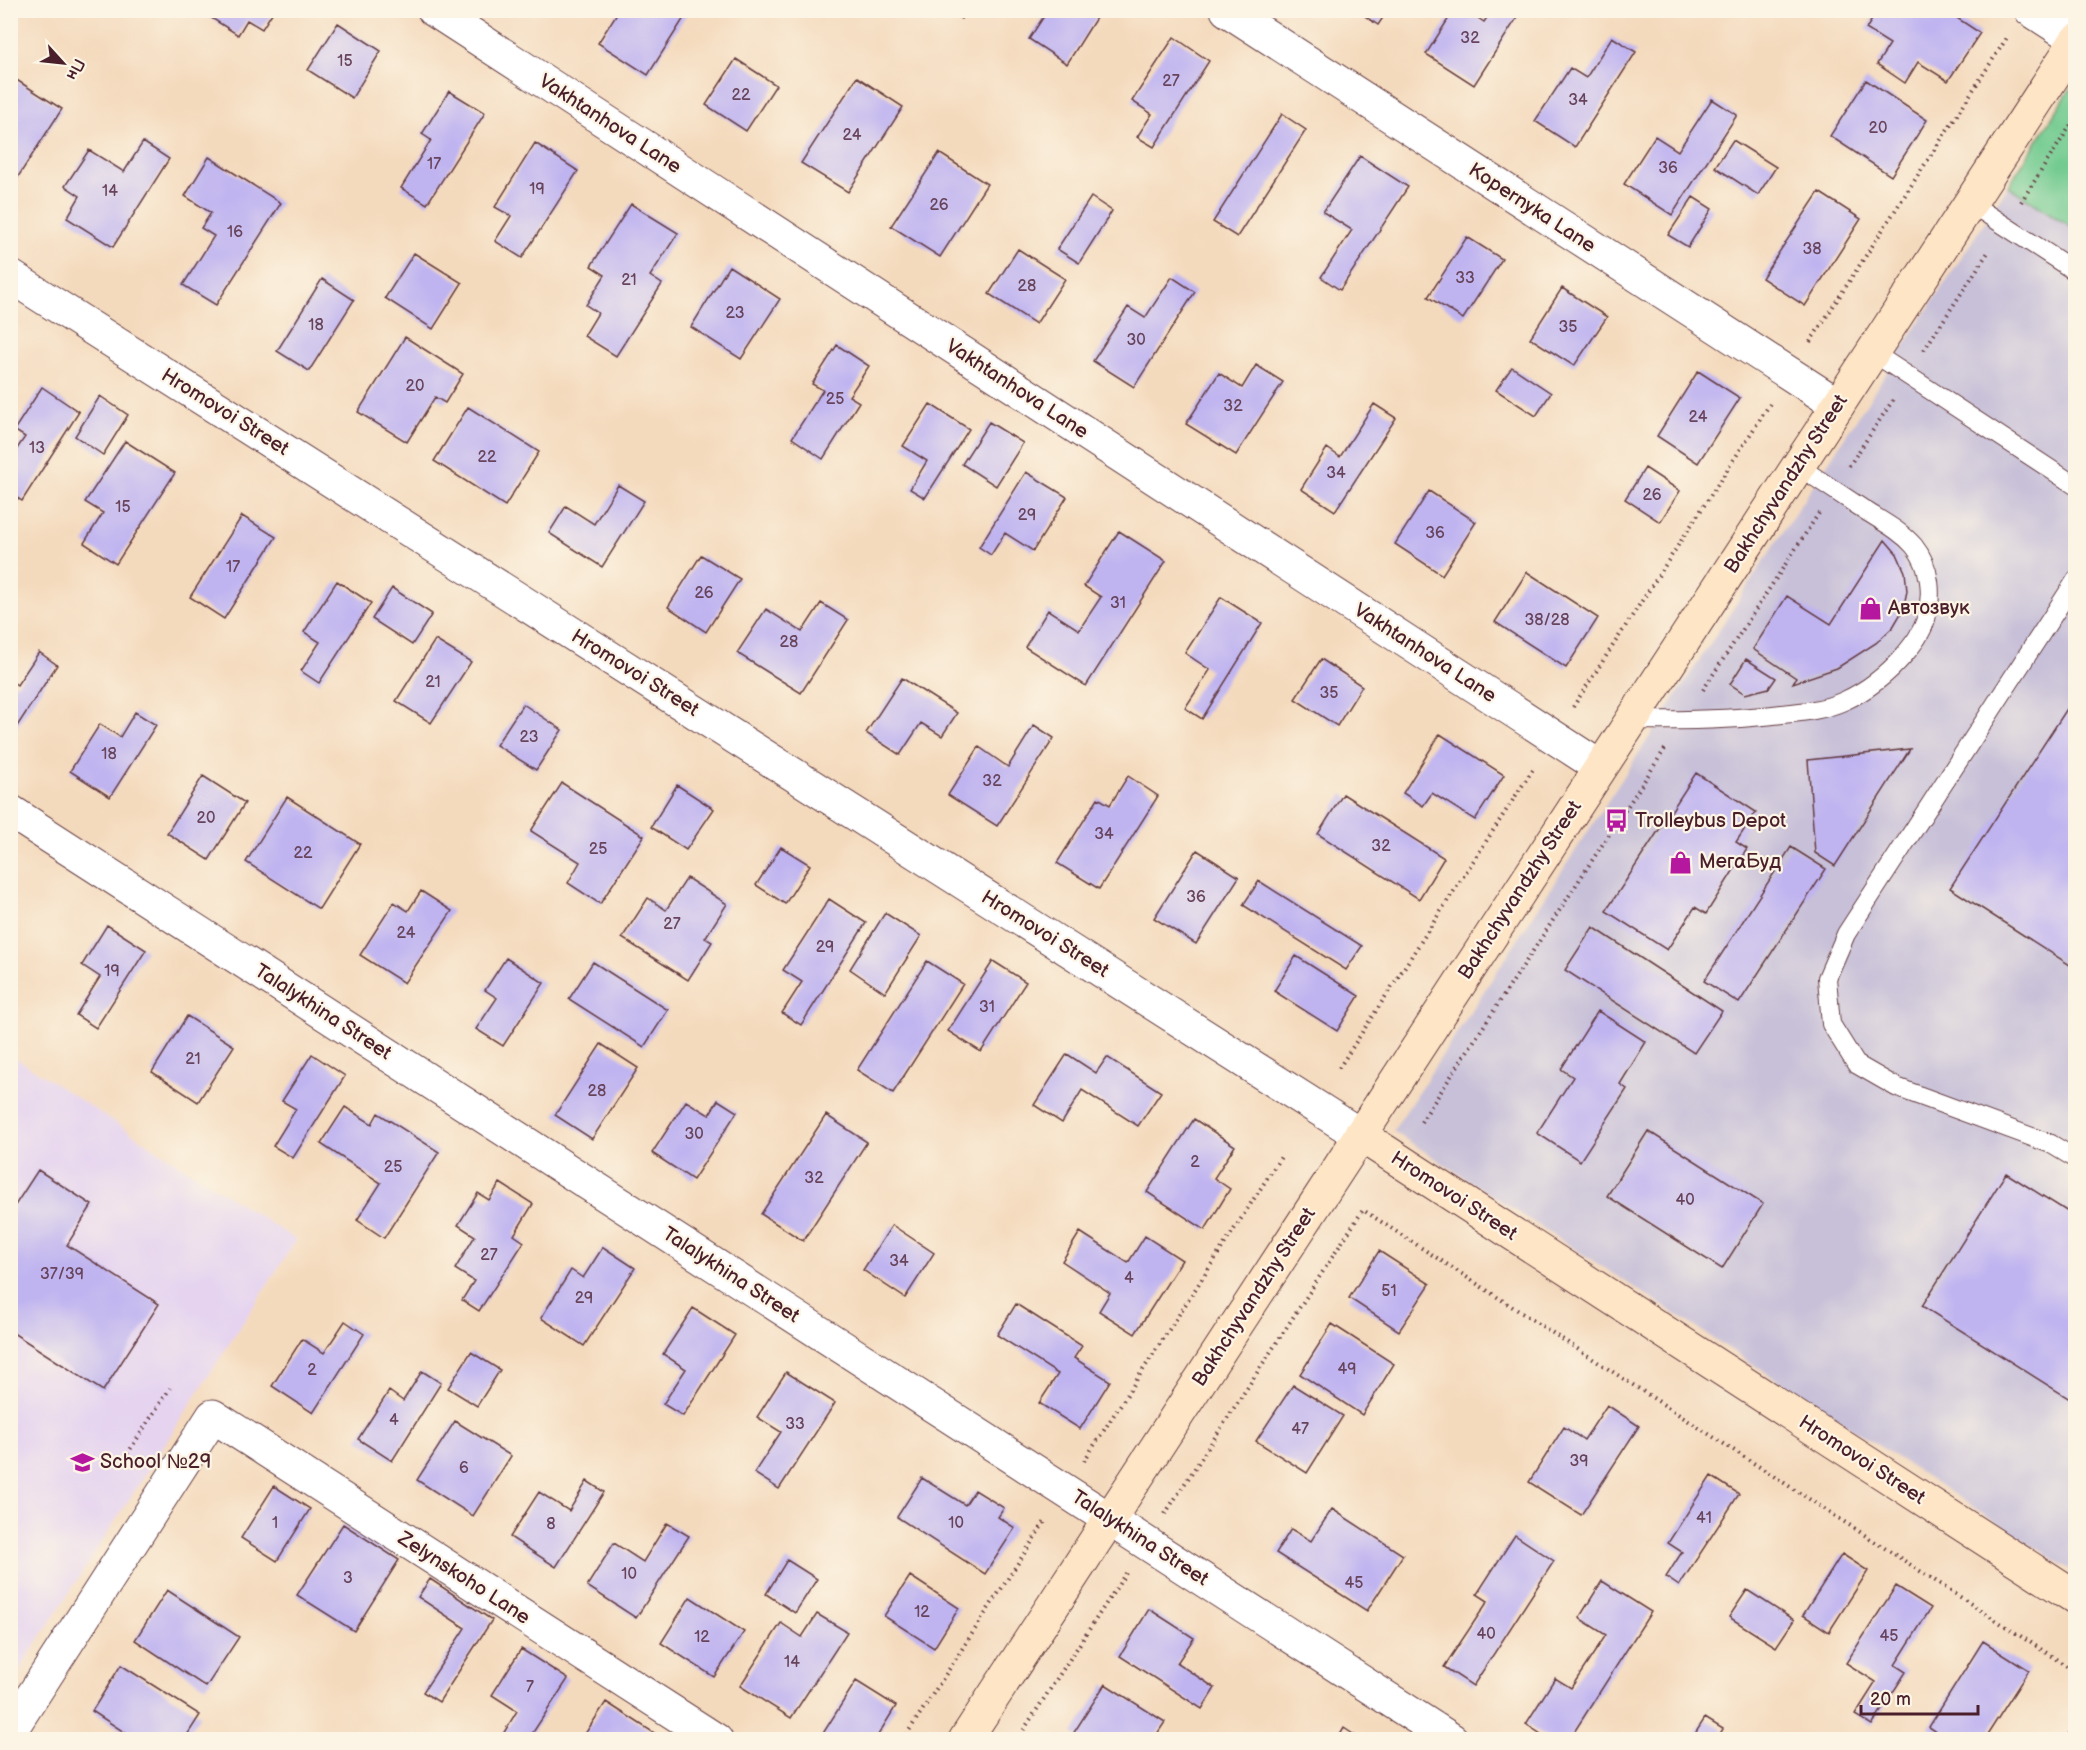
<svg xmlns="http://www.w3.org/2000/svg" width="2086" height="1750" font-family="'Balsamiq Sans',sans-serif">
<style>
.built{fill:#e5d3f0}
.industrial{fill:#c7c0d8}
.green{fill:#73cb91;stroke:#5e755e;stroke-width:1.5}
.building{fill:#bfb4f0}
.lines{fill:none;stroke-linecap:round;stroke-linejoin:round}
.lane-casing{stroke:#643b41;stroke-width:20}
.street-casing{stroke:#643b41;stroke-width:35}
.secondary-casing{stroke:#643b41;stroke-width:35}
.path{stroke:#643b41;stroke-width:4;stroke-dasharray:1.5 4.5;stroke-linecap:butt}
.lane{stroke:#fff;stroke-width:18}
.street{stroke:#fff;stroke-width:33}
.secondary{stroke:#fee5c5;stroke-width:33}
.labels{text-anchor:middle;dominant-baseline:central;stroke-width:4.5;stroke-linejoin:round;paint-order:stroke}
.number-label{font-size:16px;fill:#67445c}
.street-label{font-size:20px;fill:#4a1f2b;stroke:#fcf5e5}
.poi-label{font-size:20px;fill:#4a1f2b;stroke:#fcf5e5;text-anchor:start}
</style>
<rect width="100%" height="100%" fill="#fcf5e5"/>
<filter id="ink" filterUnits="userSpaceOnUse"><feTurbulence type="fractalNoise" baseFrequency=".0167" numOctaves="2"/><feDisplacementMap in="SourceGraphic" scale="12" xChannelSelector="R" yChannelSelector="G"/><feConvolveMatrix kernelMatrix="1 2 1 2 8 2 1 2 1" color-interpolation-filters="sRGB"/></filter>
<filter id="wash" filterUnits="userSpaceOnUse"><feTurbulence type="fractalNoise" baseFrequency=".008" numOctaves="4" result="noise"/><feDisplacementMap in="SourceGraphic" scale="24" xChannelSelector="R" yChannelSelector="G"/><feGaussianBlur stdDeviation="1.35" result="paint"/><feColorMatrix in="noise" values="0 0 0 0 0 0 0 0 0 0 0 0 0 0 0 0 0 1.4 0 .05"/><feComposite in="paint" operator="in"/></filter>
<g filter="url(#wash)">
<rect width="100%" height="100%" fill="#f4dabd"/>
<path class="built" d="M11,1055L296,1240L11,1683Z"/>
<path class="industrial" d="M2008,186L2075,230V1573L1393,1131Z"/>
<path class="green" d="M2075,82V230L2008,186Z"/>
<g id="blocks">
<path class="building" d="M199,10H274L262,29L247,20L238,35Z
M619,10H689L648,75L598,43Z
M948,10H966L961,19Z
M1048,10H1101L1067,64L1029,39Z
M1356,10H1388L1378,25Z
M1454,10H1466L1484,22L1492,10H1522L1474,85L1426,54Z
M1878,10H1945L1980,33L1948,81L1918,62L1905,83L1877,64L1890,44L1866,29Z
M338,23L381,51L352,98L308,70Z
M1174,37L1209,61L1154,147L1137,137L1152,114L1132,101Z
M1612,37L1636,52L1575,147L1535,121L1570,68L1586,78Z
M736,59L776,85L746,131L706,105Z
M857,77L903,107L848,192L801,163Z
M15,79L62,109L16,180L10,176V86Z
M1866,80L1927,120L1891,176L1830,136Z
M449,91L485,113L427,204L401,188L431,140L422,134Z
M1712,99L1737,115L1672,215L1624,184L1655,136L1678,151Z
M1282,114L1306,130L1237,237L1213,222Z
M1733,140L1776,167L1758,195L1715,167Z
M143,142L169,159L113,247L67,218L80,196L65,186L89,150L124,172Z
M535,143L578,171L522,258L495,241L511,216L495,207Z
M939,153L987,184L940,257L891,226Z
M1360,156L1408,187L1340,290L1321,277L1352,230L1323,212Z
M209,157L281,203L216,305L183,285L214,236L201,228L211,213L185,196Z
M1819,192L1861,219L1805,306L1762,278Z
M1091,197L1112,211L1079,263L1057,249Z
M1693,197L1712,209L1688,247L1668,235Z
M631,204L678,233L650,276L662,284L616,356L584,336L598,313L586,305L605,275L591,266Z
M1467,237L1502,259L1463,319L1428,297Z
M1018,249L1065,279L1036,324L989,294Z
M414,253L462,283L433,329L385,298Z
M729,266L780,299L741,359L691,327Z
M1172,277L1195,292L1134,387L1093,361L1128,307L1145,318Z
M322,279L354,300L309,371L277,351Z
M1562,288L1607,317L1574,366L1530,338Z
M405,337L463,374L445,403L435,397L407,442L358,412Z
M837,345L869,366L849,396L859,402L823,459L792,438L823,390L812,384Z
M1256,365L1283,382L1236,455L1186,424L1219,373L1242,388Z
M1512,367L1551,393L1536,416L1496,390Z
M1698,371L1740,398L1698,463L1657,436Z
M42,387L79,412L22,501L10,493V459L25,437L14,430Z
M100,396L128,415L103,455L75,436Z
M930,404L969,429L925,498L910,489L927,461L903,446Z
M1374,404L1396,418L1335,511L1301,489L1327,448L1340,457Z
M468,407L539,452L505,506L434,461Z
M989,422L1023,443L996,486L962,464Z
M125,441L175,473L116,564L84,543L103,513L85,502Z
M1645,468L1680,491L1660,522L1625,499Z
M1026,472L1067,497L1033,551L1005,533L991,555L979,547Z
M618,485L644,501L602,567L549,533L566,506L594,524Z
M1429,491L1476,522L1442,575L1395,544Z
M242,516L276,537L224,619L190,597Z
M1119,531L1166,561L1086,686L1025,647L1048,610L1079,630L1101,597L1084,586Z
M1885,540L1897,554L1905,572L1907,591L1903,610L1893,627L1876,643L1837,668L1793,683L1796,678L1753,649L1787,596L1831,624Z
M701,555L740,579L706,632L668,607Z
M1527,572L1598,618L1566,668L1495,622Z
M337,581L371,603L319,683L301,671L320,642L304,632Z
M392,588L432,614L412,645L372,619Z
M1221,597L1262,623L1202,719L1185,708L1210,670L1185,653Z
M821,603L848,620L801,693L737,653L766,609L802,632Z
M435,640L471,662L431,723L396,701Z
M39,652L57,665L10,737V680L17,685Z
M1321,659L1362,686L1337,726L1295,699Z
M1746,659L1776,678L1769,688L1745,694L1730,684Z
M902,678L957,713L942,736L921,723L900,755L866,733Z
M2076,695V969L1950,888Z
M523,704L562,730L536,770L496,745Z
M135,712L156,725L110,797L70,771L100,724L120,737Z
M1034,725L1054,738L997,826L948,795L979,747L1008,767Z
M1440,734L1504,775L1475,820L1432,793L1423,806L1403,793Z
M1910,749L1835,866L1815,853L1808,760Z
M1696,773L1756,812L1736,842L1747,849L1706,914L1695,907L1667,950L1606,911Z
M203,776L245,803L209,860L167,833Z
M1128,776L1158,796L1099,889L1057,863L1098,798L1110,805Z
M562,783L644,836L600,904L568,883L580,862L531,831Z
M677,785L714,809L686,850L651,827Z
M1343,794L1444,858L1419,899L1318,834Z
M287,797L360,844L319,909L246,862Z
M781,847L810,865L785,904L756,885Z
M1791,847L1826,869L1739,1003L1704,981Z
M1197,850L1239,877L1196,944L1154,918Z
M687,878L727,904L705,938L712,942L688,980L622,938L648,898L666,910Z
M1259,881L1362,946L1346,970L1243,905Z
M421,891L452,911L404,983L360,955L394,902L408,911Z
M829,899L866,923L801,1025L782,1013L802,982L783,970Z
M885,913L921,936L885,993L850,969Z
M107,925L146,950L96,1028L76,1015L100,977L82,965Z
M1593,927L1722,1011L1694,1053L1565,970Z
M1296,956L1359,996L1337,1031L1274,991Z
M506,958L544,983L503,1046L476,1029L497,998L485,990Z
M927,961L963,984L893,1093L857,1070Z
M993,961L1026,982L981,1052L948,1031Z
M593,962L668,1010L644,1047L569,999Z
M1598,1011L1646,1042L1620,1084L1627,1089L1580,1161L1537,1133L1573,1077L1561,1069Z
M187,1016L234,1046L198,1102L152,1072Z
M601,1044L638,1068L592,1139L555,1115Z
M312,1054L345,1076L293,1158L273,1146L296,1109L282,1101Z
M1067,1054L1096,1073L1107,1057L1161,1092L1138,1126L1082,1090L1062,1123L1034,1105Z
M718,1100L737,1112L693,1180L652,1153L686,1101L709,1115Z
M345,1107L372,1124L378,1113L439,1152L384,1238L357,1220L381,1183L321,1144Z
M826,1115L867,1142L803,1241L761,1214Z
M1194,1119L1235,1146L1214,1178L1230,1189L1205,1230L1147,1192Z
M1648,1131L1763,1204L1722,1269L1607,1196Z
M38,1170L92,1205L67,1245L159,1304L103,1391L10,1331V1213Z
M2006,1173L2076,1217V1403L1922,1306Z
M500,1183L533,1204L514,1235L524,1242L479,1311L462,1300L474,1281L455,1269L475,1236L458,1225L478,1193L489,1200Z
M892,1225L934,1253L905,1298L863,1270Z
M1080,1232L1128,1263L1145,1236L1182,1260L1135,1334L1099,1311L1110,1293L1062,1261Z
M603,1247L635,1268L584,1346L541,1318L571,1270L583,1278Z
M1379,1251L1430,1284L1399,1331L1349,1298Z
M1016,1304L1082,1346L1074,1358L1110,1381L1080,1429L1039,1403L1058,1374L997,1335Z
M693,1308L735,1335L683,1416L663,1404L686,1369L663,1354Z
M345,1321L364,1334L313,1413L272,1386L302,1339L324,1353Z
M1332,1324L1394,1364L1362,1415L1300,1374Z
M471,1352L500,1370L477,1406L448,1388Z
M422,1371L441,1383L392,1461L358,1439L389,1391L403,1401Z
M786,1372L835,1403L779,1489L754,1473L781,1432L757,1417Z
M1293,1385L1343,1416L1307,1473L1256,1441Z
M1607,1405L1639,1426L1581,1515L1529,1482L1564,1427L1584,1440Z
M455,1421L511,1456L473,1516L417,1480Z
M1711,1476L1739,1494L1679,1586L1666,1577L1682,1552L1668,1543Z
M922,1478L965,1505L975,1490L1004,1508L998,1517L1015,1528L985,1574L897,1517Z
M587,1481L604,1492L556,1567L510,1537L539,1492L569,1511Z
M274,1486L310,1509L277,1561L241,1538Z
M1332,1509L1403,1555L1367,1611L1276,1553L1291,1529L1311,1541Z
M667,1523L689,1536L636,1618L587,1586L614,1543L643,1562Z
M343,1524L399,1560L354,1631L297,1595Z
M1515,1535L1554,1561L1473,1686L1444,1667L1488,1601L1477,1594Z
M1842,1554L1868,1571L1829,1632L1803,1615Z
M787,1560L817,1579L795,1613L766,1594Z
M910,1576L959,1608L934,1648L884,1616Z
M430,1579L492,1620L439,1702L423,1692L465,1628L418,1597Z
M1602,1581L1651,1612L1569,1740H1550L1526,1724L1555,1678L1571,1688L1606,1635L1579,1618Z
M1896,1586L1931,1608L1895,1665L1906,1672L1872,1725L1855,1715L1876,1682L1846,1663Z
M167,1590L239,1637L206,1687L135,1640Z
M1747,1590L1794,1620L1776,1647L1729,1617Z
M690,1597L744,1632L714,1677L661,1643Z
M1149,1609L1194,1638L1177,1663L1215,1688L1202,1709L1120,1656Z
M817,1614L847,1632L791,1718L740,1686L781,1623L802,1637Z
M1983,1641L2029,1670L1984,1740H1949L1929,1727Z
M521,1649L568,1679L528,1740H502L500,1739L517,1711L492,1695Z
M121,1665L200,1715L184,1740H136L92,1711Z
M856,1681L896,1706L875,1740H829L822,1735Z
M1105,1684L1165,1722L1153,1740H1082L1073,1734Z
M606,1702L659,1736L657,1740H581Z
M1705,1718L1723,1729L1716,1740H1691Z
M2076,1723V1740H2067L2065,1739Z
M1344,1728L1362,1740H1337Z"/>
</g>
</g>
<g filter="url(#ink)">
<use href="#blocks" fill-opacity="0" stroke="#643b41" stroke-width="1.5"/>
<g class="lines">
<defs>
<path id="lane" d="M1970,203L2076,272
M1872,352L2076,486
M2076,580L1846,934L1827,978L1831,1024L1856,1064L1896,1087L2051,1144L2076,1159
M1632,720C1682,721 1732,720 1782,714C1803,712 1824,710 1844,701C1868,690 1888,674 1905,654C1913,644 1922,633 1926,619C1933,595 1931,567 1914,546C1901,531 1883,522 1866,511C1843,496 1821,481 1798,466"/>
<path id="street" d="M434,10L1600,767
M1227,10L1838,405
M2031,10L2076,39
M10,276L1360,1135
M10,811L1452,1740
M10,1731L213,1416L716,1740"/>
<path id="secondary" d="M1360,1135L2076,1598
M965,1740L2076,41"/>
</defs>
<use href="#lane" class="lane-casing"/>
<use href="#street" class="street-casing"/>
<use href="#secondary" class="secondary-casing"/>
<path class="path" d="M2021,202L2076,117
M1810,342L2008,36
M1924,350L1989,251
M1849,466L1893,400
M1703,690L1819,513
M1573,707L1770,404
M1339,1068L1535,766
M10,1114L16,1118
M1421,1122L1665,749
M124,1459L170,1388
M1084,1461L1281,1157
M1165,1514L1363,1210L2076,1672
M903,1740L1046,1520
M1017,1740L1126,1573"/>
<use href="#lane" class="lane"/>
<use href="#street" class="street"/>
<use href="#secondary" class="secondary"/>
</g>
</g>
<defs>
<symbol id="shop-bare" viewBox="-9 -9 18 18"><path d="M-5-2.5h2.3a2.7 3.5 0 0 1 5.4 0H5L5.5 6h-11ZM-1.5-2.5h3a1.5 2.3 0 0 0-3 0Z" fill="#b5179e" stroke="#fcf5e5" stroke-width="2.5" paint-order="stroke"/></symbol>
<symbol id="bus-bare" viewBox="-9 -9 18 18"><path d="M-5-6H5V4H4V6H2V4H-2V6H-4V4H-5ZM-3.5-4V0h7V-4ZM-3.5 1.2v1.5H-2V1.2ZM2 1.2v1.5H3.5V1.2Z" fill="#b5179e" stroke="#fcf5e5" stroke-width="2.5" paint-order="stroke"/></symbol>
<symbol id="school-bare" viewBox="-9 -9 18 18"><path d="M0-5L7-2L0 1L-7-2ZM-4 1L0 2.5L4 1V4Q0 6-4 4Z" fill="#b5179e" stroke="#fcf5e5" stroke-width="2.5" paint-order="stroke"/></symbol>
</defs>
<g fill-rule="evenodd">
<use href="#shop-bare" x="1854" y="592" width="33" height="33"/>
<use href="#bus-bare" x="1600" y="804" width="33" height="33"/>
<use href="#shop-bare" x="1664" y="846" width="33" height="33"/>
<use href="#school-bare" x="66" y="1446" width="33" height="33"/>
</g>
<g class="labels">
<g class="number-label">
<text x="1470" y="38">32</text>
<text x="345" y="61">15</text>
<text x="1171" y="81">27</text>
<text x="741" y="95">22</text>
<text x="1578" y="100">34</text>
<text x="1878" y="128">20</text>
<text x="852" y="135">24</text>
<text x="434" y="164">17</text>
<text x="1668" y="168">36</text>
<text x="537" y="189">19</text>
<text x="110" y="191">14</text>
<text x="939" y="205">26</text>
<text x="235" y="232">16</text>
<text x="1812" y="249">38</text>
<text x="1465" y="278">33</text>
<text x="629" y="280">21</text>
<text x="1027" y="286">28</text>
<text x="735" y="313">23</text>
<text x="316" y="325">18</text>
<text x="1568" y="327">35</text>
<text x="1136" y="340">30</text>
<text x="415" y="386">20</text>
<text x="835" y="399">25</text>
<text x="1233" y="406">32</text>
<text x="1698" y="417">24</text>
<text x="37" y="448">13</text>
<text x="487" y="457">22</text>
<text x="1336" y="473">34</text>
<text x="1652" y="495">26</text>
<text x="123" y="507">15</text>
<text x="1027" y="515">29</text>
<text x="1435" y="533">36</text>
<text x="233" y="567">17</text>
<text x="704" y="593">26</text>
<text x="1118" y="603">31</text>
<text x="1547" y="620">38/28</text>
<text x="789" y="642">28</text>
<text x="433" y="682">21</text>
<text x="1329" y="693">35</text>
<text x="529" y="737">23</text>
<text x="109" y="754">18</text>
<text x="992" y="781">32</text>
<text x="206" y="818">20</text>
<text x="1104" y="834">34</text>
<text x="1381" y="846">32</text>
<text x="598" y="849">25</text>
<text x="303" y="853">22</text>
<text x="1196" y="897">36</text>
<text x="672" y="924">27</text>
<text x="406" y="933">24</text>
<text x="825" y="947">29</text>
<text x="112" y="971">19</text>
<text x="987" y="1007">31</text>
<text x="193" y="1059">21</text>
<text x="597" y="1091">28</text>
<text x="694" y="1134">30</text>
<text x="1195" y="1162">2</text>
<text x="393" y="1167">25</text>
<text x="814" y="1178">32</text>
<text x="1685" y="1200">40</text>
<text x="489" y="1255">27</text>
<text x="899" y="1261">34</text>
<text x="62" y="1274">37/39</text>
<text x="1129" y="1278">4</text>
<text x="1389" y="1291">51</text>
<text x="584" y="1298">29</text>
<text x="1347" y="1369">49</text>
<text x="312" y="1370">2</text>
<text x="394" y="1420">4</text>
<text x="795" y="1424">33</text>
<text x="1300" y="1429">47</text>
<text x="1579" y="1461">39</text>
<text x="464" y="1468">6</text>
<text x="1704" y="1518">41</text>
<text x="275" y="1523">1</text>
<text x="956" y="1523">10</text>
<text x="551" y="1524">8</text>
<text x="629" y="1574">10</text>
<text x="348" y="1578">3</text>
<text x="1354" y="1583">45</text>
<text x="922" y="1612">12</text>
<text x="1486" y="1634">40</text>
<text x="1889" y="1636">45</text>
<text x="702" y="1637">12</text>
<text x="792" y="1662">14</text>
<text x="530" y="1687">7</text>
</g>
<g class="street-label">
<text transform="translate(610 124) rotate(33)">Vakhtanhova Lane</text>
<text transform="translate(1532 208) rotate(33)">Kopernyka Lane</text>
<text transform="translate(1017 389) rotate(33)">Vakhtanhova Lane</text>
<text transform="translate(225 412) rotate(32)">Hromovoi Street</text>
<text transform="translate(1786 484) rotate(-57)">Bakhchyvandzhy Street</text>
<text transform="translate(1425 653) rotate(33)">Vakhtanhova Lane</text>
<text transform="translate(635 673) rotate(32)">Hromovoi Street</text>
<text transform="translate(1520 890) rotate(-57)">Bakhchyvandzhy Street</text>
<text transform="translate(1045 934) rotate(32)">Hromovoi Street</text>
<text transform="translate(323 1012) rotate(33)">Talalykhina Street</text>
<text transform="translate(1454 1196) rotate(33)">Hromovoi Street</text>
<text transform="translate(731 1275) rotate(33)">Talalykhina Street</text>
<text transform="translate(1254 1297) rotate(-57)">Bakhchyvandzhy Street</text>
<text transform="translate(1862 1460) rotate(33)">Hromovoi Street</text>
<text transform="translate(1140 1538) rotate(33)">Talalykhina Street</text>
<text transform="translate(464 1578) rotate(33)">Zelynskoho Lane</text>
</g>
<g class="poi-label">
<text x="1888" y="608">Автозвук</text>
<text x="1635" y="821">Trolleybus Depot</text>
<text x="1699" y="862">МегаБуд</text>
<text x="100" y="1462">School №29</text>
</g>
</g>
<rect width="2086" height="1750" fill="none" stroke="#fcf5e5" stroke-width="36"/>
<g transform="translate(63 63) rotate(117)" stroke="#fcf5e5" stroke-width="4.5" paint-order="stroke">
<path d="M0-4.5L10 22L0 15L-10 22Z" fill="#4a1f2b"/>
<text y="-9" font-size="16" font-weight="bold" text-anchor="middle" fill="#4a1f2b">Пн</text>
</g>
<path d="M1861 1705v9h117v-9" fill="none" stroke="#4a1f2b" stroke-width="3"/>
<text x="1870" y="1705" font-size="18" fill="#4a1f2b" stroke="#fcf5e5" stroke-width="4.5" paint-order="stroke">20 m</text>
</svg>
